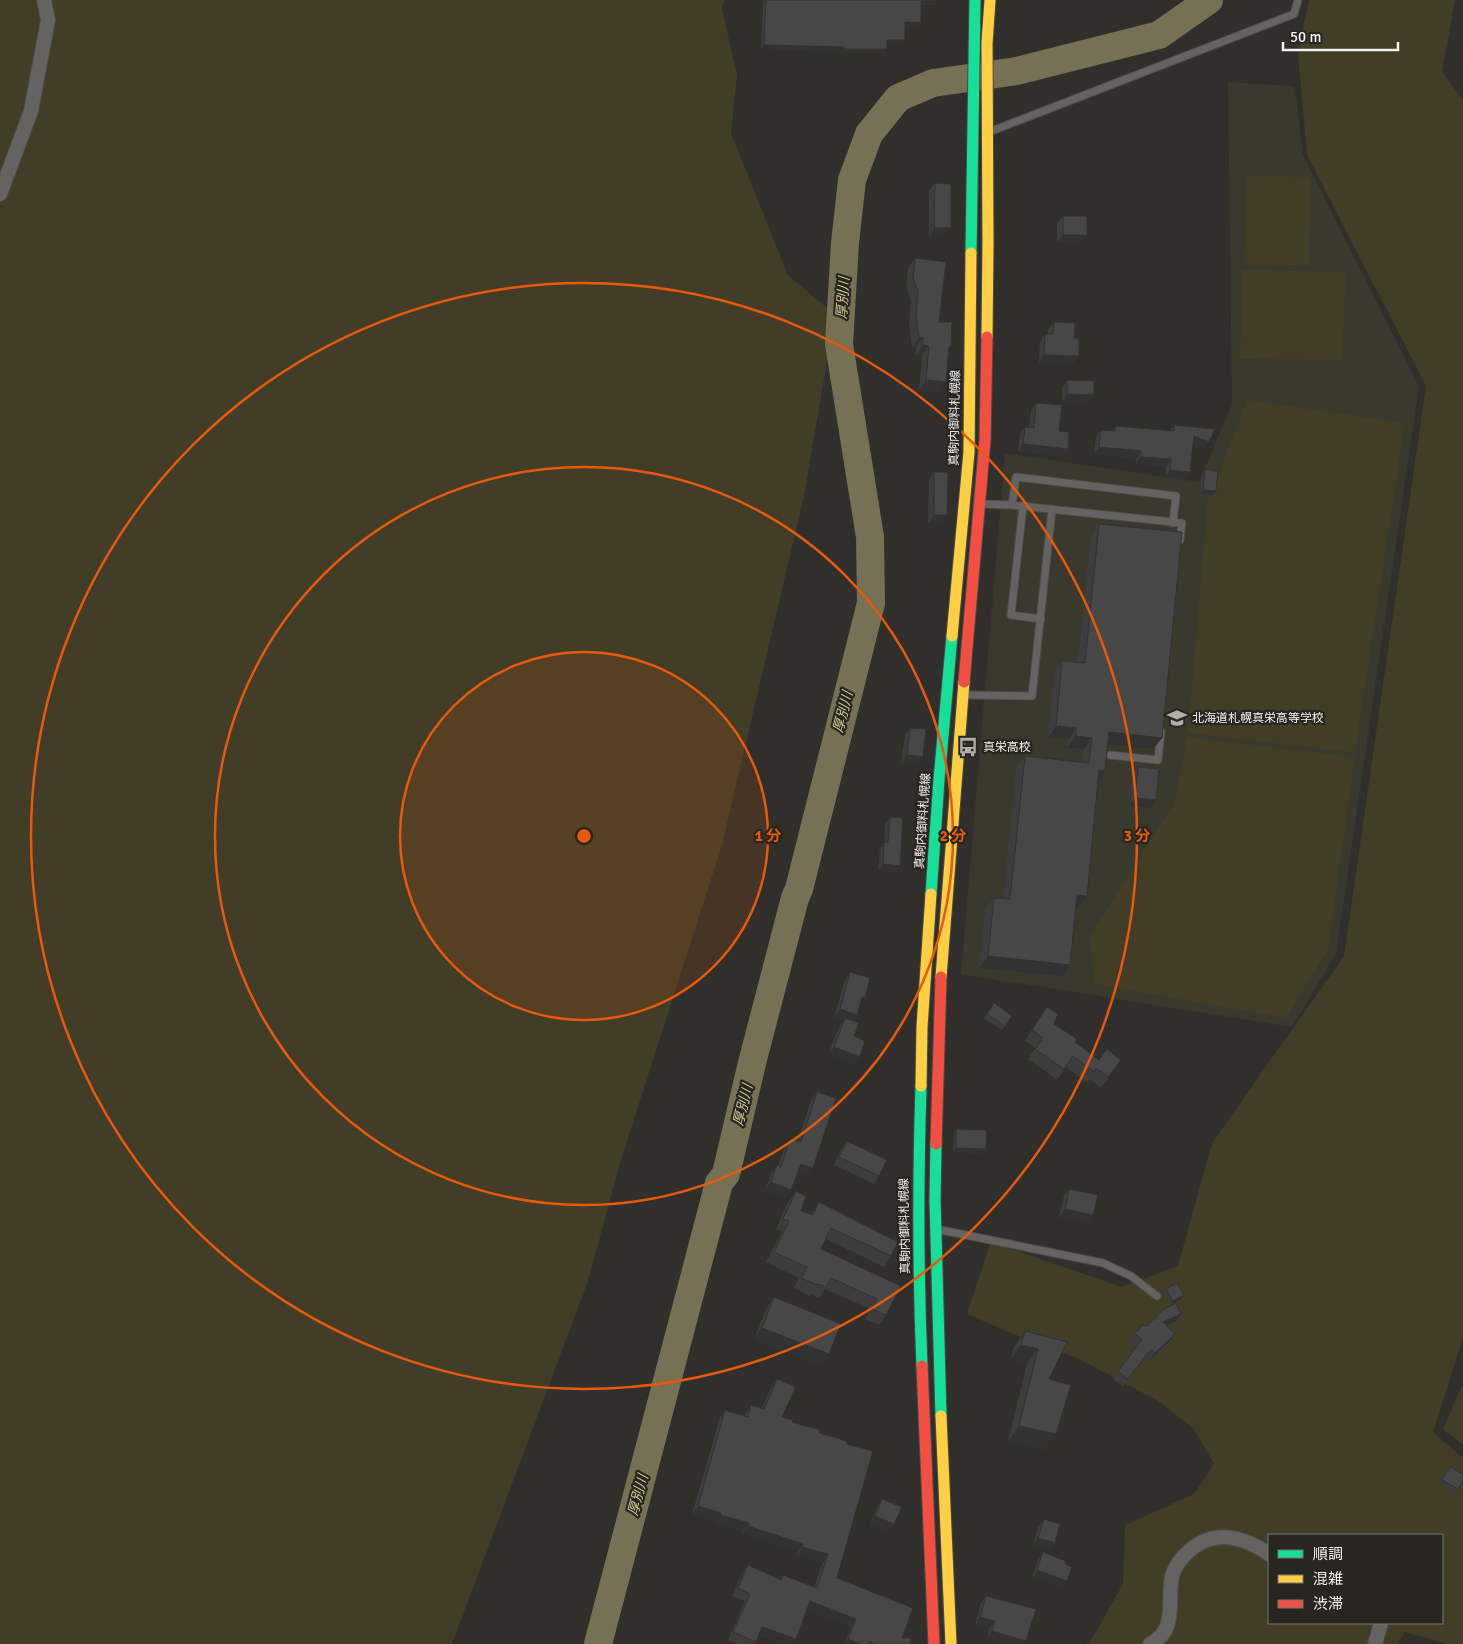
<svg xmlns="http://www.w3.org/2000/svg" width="1463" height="1644" font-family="Signika,'Noto Sans JP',sans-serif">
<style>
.built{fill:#3a392e}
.green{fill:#413d27;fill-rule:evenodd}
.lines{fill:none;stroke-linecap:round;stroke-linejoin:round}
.river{stroke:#767154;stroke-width:28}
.lane-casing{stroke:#4c4c48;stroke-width:9}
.street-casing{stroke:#4c4c48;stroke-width:16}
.fast-casing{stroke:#4c4c48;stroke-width:13}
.slow-casing{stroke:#4c4c48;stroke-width:13}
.jam-casing{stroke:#4c4c48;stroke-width:13}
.lane{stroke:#646361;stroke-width:7}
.street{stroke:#646361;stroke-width:14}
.fast{stroke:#16e098;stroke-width:11}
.slow{stroke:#ffcf43;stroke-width:11}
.jam{stroke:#f24e42;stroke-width:11}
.wall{fill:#3e3d3d}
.shaded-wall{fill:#323232}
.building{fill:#484747;stroke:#323232}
.ring{fill:none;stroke:#e8590c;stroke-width:2.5}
.labels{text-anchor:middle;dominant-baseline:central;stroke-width:4.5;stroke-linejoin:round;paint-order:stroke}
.street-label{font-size:12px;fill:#f3f2ee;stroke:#272621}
.poi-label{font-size:12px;fill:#f3f2ee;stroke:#272621;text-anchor:start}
.water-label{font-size:14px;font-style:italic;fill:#d3c990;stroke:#272621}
.centre{fill:#e8590c;stroke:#272621;stroke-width:2.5}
.ring-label{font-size:15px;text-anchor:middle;font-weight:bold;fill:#e8590c;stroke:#272621;stroke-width:4.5;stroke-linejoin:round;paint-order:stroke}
</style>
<rect width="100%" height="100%" fill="#302f2c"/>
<path class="built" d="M1228,82L1295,86L1303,155L1419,386L1336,954L1292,1027L961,974L1005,453L1199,482L1232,404Z"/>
<path class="green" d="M0,0H724L722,9L737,75L731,133L788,275L835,315L804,496L722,845L620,1163L588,1281L452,1644H0Z
M1309,0H1455L1442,72L1463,100V1338L1433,1432L1463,1458V1644H1449L1404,1632L1398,1644H1087L1094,1635L1123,1584L1125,1525L1194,1494L1214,1464L1194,1429L1160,1402L1077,1358L1013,1334L967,1314L991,1242L1122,1287L1178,1266L1212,1143L1344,956L1426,386L1307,155L1298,55ZM1269,1535H1442V1623H1269Z
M1247,175L1311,177L1309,265L1244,264Z
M1242,270L1346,272L1342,360L1240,359Z
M1247,400L1405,423L1355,753L1188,733L1207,503Z
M1187,737L1355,757L1328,950L1286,1018L1094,984L1090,936L1174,803Z
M1463,1383V1445L1443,1429Z"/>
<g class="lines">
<path class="river" d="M598,1644L719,1183L726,1174L752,1063L795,898L799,889L871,603L870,537L839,344L845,243L852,180L869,134L898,98L933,83L1017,71L1159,35L1209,0"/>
<defs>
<path id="lane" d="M989,132L1294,14L1298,0
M981,504L1012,505L1182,523L1180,540
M1012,505L1016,477L1176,496L1173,523
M1023,506L1011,615L1041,619
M964,695L1032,696L1052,509
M1110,755L1158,760L1161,732
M936,1229L1103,1263L1131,1276L1157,1296"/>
<path id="street" d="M0,194L31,111L48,20L44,0
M1150,1644C1178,1631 1167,1600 1172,1576C1175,1566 1182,1557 1189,1551C1214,1528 1244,1537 1269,1554
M1375,1644L1381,1623"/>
<path id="fast" d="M971,253L975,0
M931,894L939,780L952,636
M921,1086C918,1179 918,1273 922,1366
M936,1144L935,1200L941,1416"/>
<path id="slow" d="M987,337L988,244L987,43L990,0
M952,636L969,452L971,253
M941,977L964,682
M921,1086L922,1027L931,894
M941,1416L951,1644"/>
<path id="jam" d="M964,682L985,440L987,337
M936,1144L941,977
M922,1366L934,1644"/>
</defs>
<use href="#lane" class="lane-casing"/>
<use href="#street" class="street-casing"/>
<use href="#fast" class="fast-casing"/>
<use href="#slow" class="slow-casing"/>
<use href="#jam" class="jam-casing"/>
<use href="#lane" class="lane"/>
<use href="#street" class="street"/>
<use href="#fast" class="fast"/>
<use href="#slow" class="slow"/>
<use href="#jam" class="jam"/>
</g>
<path class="wall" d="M763,0H938L935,5H921V23L918,27L905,26V40L902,44H887V49L884,53H841L842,51L761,49Z
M935,183L945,235L929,236V191Z
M1063,216L1082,243H1057V224Z
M915,258L939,322L948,351L946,382L939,392L919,390L922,355H916V347H912L909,325L911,301L906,287L908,268Z
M1054,322L1074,338L1079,356L1073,364L1039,363L1040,342L1045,334H1048V330Z
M1067,380L1088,403L1062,402V388Z
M1036,403L1059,431L1062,456L1018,452L1020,434L1025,427L1029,428L1031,410Z
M1174,425L1204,450L1193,445L1190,472L1185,479L1165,477L1166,467L1136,464V459L1094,454L1096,437L1101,430L1112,431L1116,426L1170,431Z
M1205,469L1216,491L1213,495L1201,494L1202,473Z
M934,472L947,515L941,523H928L929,480Z
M1099,524L1162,738L1153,749L1108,745L1105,771L1098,781L1087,896L1078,908L1076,907L1070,965L1062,976L979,968L985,909L994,898L1003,899L1016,768L1025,756L1082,762L1084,749L1067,748L1068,740L1048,738L1054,672L1062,661L1078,662L1091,536Z
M910,728L923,757L917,764L901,763L905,735Z
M1138,767L1151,808L1130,806L1132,774Z
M890,817L900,866L896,872L878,871L880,848L884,843L885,824Z
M850,972L860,1004L853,1021L854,1064L828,1054L840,1025L844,1020L834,1017L845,980Z
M994,1003L1012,1016L1002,1030L984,1018Z
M1047,1007L1054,1024L1075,1042L1114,1070L1101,1088L1089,1079L1086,1082L1066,1067L1057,1080L1028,1059L1035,1048L1025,1040Z
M817,1092L807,1175L798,1172L791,1190L785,1198L765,1190L772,1173L777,1165L778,1166L785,1147L790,1139L798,1141L811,1100Z
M956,1129L986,1149L984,1153L953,1152L954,1133Z
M847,1141L879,1176L874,1184L834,1165L841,1149Z
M1069,1189L1093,1215L1088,1223L1059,1217L1064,1196Z
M796,1191L801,1211L811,1214L819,1202L891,1256L884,1267L826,1239L821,1249L901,1286L886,1315L879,1325L865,1319L870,1309L825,1289L819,1298L811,1294L810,1296L794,1288L799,1278L766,1262L782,1232L776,1229L788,1202Z
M1166,1289L1184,1295L1181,1299L1170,1305L1163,1293Z
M774,1297L821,1366L754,1339L766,1309Z
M1176,1321L1167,1325L1170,1341L1150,1361L1146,1356L1123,1386L1113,1379L1136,1347L1130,1340L1135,1333L1146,1327Z
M1025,1331L1067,1342L1049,1379L1045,1450L1008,1441L1027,1364L1010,1360L1014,1347Z
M777,1379L782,1417L847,1444L837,1578L902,1638L911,1644H844L851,1627L807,1610L796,1639L793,1644H782L759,1635L754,1644H738L728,1640L745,1601L732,1596L742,1573L748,1565L780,1579L783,1575L814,1587L823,1562L797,1555L798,1551L742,1534L743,1531L715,1523L716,1521L692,1514L720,1418L725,1410L745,1416L746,1413L751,1405L762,1408L771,1387Z
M1450,1467L1458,1489L1455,1493L1440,1484Z
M882,1499L889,1532L870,1524L877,1507Z
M1044,1519L1055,1543L1050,1551L1033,1546L1038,1527Z
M1043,1552L1065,1564L1062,1588L1032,1577L1038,1560Z
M986,1596L1024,1644H1003L987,1639L989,1629L975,1625L981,1603Z"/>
<path class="shaded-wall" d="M921,1H938L935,5H918Z
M905,22L921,23L918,27L902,26Z
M887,40H905L902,44H885Z
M764,45L844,47L842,51L761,49Z
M844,49H887L884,53H841Z
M934,228H951L945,235L929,236Z
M1063,235H1087L1082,243H1057Z
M923,337L916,347H912L919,338Z
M923,345L929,346L922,355H916Z
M1044,355L1079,356L1073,364L1039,363Z
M926,380L946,382L939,392L919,390Z
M1067,394L1094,395L1088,403L1062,402Z
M1194,436L1209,442L1204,450L1189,443Z
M1023,444L1068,449L1062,456L1018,452Z
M1099,447L1141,451L1136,459L1094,454Z
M1141,457L1171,459L1166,467L1136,464Z
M1170,470L1190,472L1185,479L1165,477Z
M1203,490L1216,491L1213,495L1201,494Z
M934,515H947L941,523H928Z
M1056,726L1076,728L1068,740L1048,738Z
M1109,732L1162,738L1153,749L1101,744Z
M1076,736L1092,738L1084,749L1067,748Z
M907,755L923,757L917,764L901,763Z
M1099,770L1105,771L1097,782Z
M1135,798L1156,800L1151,808L1130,806Z
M883,864L900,866L896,872L878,871Z
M1077,895L1087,896L1078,908L1069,907Z
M988,956L1070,965L1062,976L979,968Z
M840,1009L857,1015L852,1023L845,1018L844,1020L834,1017Z
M834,1047L860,1057L854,1064L828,1054Z
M956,1148L986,1149L984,1153L953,1152Z
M801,1164L813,1168L807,1175L796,1172Z
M771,1182L791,1190L785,1198L765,1190Z
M1065,1209L1093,1215L1088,1223L1059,1217Z
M1184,1295L1181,1299L1170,1305L1173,1301Z
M1181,1314L1176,1321L1158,1329L1163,1322Z
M762,1328L829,1354L821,1366L754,1339Z
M1175,1334L1170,1341L1150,1361L1155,1353Z
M1021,1345L1038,1349L1027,1364L1010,1360Z
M1019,1426L1056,1434L1045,1450L1008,1441Z
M698,1506L721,1513L716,1521L692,1514Z
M720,1515L749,1523L743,1531L715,1523Z
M875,1516L894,1524L889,1532L870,1524Z
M748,1526L803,1544L798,1551L742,1534Z
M1038,1538L1055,1543L1050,1551L1033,1546Z
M802,1547L828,1554L823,1562L797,1555Z
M1037,1570L1067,1581L1062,1588L1032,1577Z
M810,1601L856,1619L851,1627L805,1609Z
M980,1617L995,1621L989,1629L975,1625Z
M762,1627L796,1639L793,1644H782L757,1634Z
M992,1631L1026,1641L1024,1644H1003L987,1639Z
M848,1639L860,1644H845Z"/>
<path class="building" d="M766,0H938V1H921V23L905,22V40H887V49H844V47L764,45Z
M935,183L951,184V228H934Z
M1063,216H1087V235H1063Z
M915,258L946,262L939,322H952L951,347H949L946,382L926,380L929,346L923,345V337L919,338L916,315L918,292L913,278Z
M1054,322L1075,323L1074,338H1079V356L1044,355L1045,334H1053Z
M1067,380L1094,381V395L1067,394Z
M1036,403L1062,405L1059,431L1069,432L1068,449L1023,444L1025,427L1034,428Z
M1174,425L1215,429L1209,442L1194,436L1190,472L1170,470L1171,459L1141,457V451L1099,447L1101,430L1115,431L1116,426L1174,431Z
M1205,469L1218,471L1216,491L1203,490Z
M934,472H948L947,515H934Z
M1099,524L1182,532L1162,738L1109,732L1105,771L1099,770L1087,896L1077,895L1070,965L988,956L994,898L1010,899L1025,756L1089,763L1092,738L1076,736V728L1056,726L1062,661L1085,663Z
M910,728L926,729L923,757L907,755Z
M1138,767L1159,769L1156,800L1135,798Z
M890,817L903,818L900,866L883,864L884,842H888Z
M850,972L870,978L865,998L862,997L857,1015L840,1009Z
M994,1003L1012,1016L1005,1026L987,1014Z
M1047,1007L1058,1014L1054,1024L1077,1039L1075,1042L1099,1060L1107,1049L1121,1060L1108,1077L1096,1068L1094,1072L1073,1056L1064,1069L1035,1049L1043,1038L1032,1030Z
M845,1018L859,1023L854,1036L865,1041L860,1057L834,1047Z
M817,1092L836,1098L813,1168L801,1164L791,1190L771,1182L777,1165L781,1167L790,1139L801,1142Z
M956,1129L987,1130L986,1149L956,1148Z
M847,1141L887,1160L879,1176L839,1157Z
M1069,1189L1098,1195L1093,1215L1065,1209Z
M796,1191L806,1196L801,1211L813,1215L819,1202L898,1242L891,1256L831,1228L821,1249L901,1286L886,1315L872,1309L877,1299L831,1278L826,1287L818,1284L817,1285L801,1278L807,1267L774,1252L789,1221L783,1219Z
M1177,1283L1184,1295L1173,1301L1166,1289Z
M774,1297L841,1324L829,1354L762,1328Z
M1176,1303L1181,1314L1163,1322L1175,1334L1155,1353L1151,1349L1128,1379L1118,1371L1142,1340L1135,1333L1143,1325L1146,1327L1164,1309Z
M1025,1331L1067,1342L1049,1379L1071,1385L1056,1434L1019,1426L1038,1349L1021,1345Z
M777,1379L796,1387L782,1417L793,1420L792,1422L820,1430L819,1433L847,1441V1444L873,1451L837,1578L913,1608L902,1638H911V1644H875L870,1642L869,1644H860L848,1639L856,1619L810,1601L796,1639L762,1627L756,1642L733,1632L750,1594L738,1588L748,1565L781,1580L783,1575L817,1588L828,1554L802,1547L803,1544L748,1526L749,1523L720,1515L721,1513L698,1506L725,1410L748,1417L751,1405L764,1409Z
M1450,1467L1463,1474V1480L1458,1489L1442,1480Z
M882,1499L902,1507L894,1524L875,1516Z
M1044,1519L1060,1524L1055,1543L1038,1538Z
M1043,1552L1066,1561L1065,1564L1072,1567L1067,1581L1037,1570Z
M986,1596L1036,1609L1026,1641L992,1631L995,1621L980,1617Z"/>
<circle cx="584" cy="836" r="184" fill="#e8590c" fill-opacity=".12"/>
<g class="ring">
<circle cx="584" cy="836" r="184"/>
<circle cx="584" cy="836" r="369"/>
<circle cx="584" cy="836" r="553"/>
</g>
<defs>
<symbol id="school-bare" viewBox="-9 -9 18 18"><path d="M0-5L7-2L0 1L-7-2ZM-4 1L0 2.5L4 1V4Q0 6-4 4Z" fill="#afaeaa" stroke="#272621" stroke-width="2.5" paint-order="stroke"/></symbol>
<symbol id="bus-bare" viewBox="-9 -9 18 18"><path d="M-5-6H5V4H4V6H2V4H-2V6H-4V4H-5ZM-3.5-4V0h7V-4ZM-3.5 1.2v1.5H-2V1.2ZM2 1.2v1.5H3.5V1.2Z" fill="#afaeaa" stroke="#272621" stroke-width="2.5" paint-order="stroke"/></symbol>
</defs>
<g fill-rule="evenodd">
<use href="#school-bare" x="1163" y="704" width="28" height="28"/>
<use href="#bus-bare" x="954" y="733" width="28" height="28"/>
</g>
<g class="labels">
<g class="street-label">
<text transform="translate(955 418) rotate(-89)">真駒内御料札幌線</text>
<text transform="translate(923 821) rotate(-86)">真駒内御料札幌線</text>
<text transform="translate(905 1226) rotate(-91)">真駒内御料札幌線</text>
</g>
<g class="poi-label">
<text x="1192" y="718">北海道札幌真栄高等学校</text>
<text x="983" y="747">真栄高校</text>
</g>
<g class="water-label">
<text transform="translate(843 298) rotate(-86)">厚別川</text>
<text transform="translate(843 712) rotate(-76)">厚別川</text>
<text transform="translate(743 1105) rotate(-76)">厚別川</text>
<text transform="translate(638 1495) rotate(-75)">厚別川</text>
</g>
</g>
<circle cx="584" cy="836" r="8" class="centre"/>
<g class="ring-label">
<text x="768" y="841">1 分</text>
<text x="953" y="841">2 分</text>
<text x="1137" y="841">3 分</text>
</g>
<rect x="1268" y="1534" width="175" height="90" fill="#272621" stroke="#797873"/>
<rect x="1278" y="1550" width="25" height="8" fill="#16e098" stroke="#797873"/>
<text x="1313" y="1559" font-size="15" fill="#f3f2ee">順調</text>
<rect x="1278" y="1575" width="25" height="8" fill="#ffcf43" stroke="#797873"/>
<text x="1313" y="1584" font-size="15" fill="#f3f2ee">混雑</text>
<rect x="1278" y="1600" width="25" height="8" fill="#f24e42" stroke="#797873"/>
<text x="1313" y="1609" font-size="15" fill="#f3f2ee">渋滞</text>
<path d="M1283 42v8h115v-8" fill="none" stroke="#f3f2ee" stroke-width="2.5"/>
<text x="1290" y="42" font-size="15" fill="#f3f2ee" stroke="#272621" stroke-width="4" paint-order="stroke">50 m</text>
</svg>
